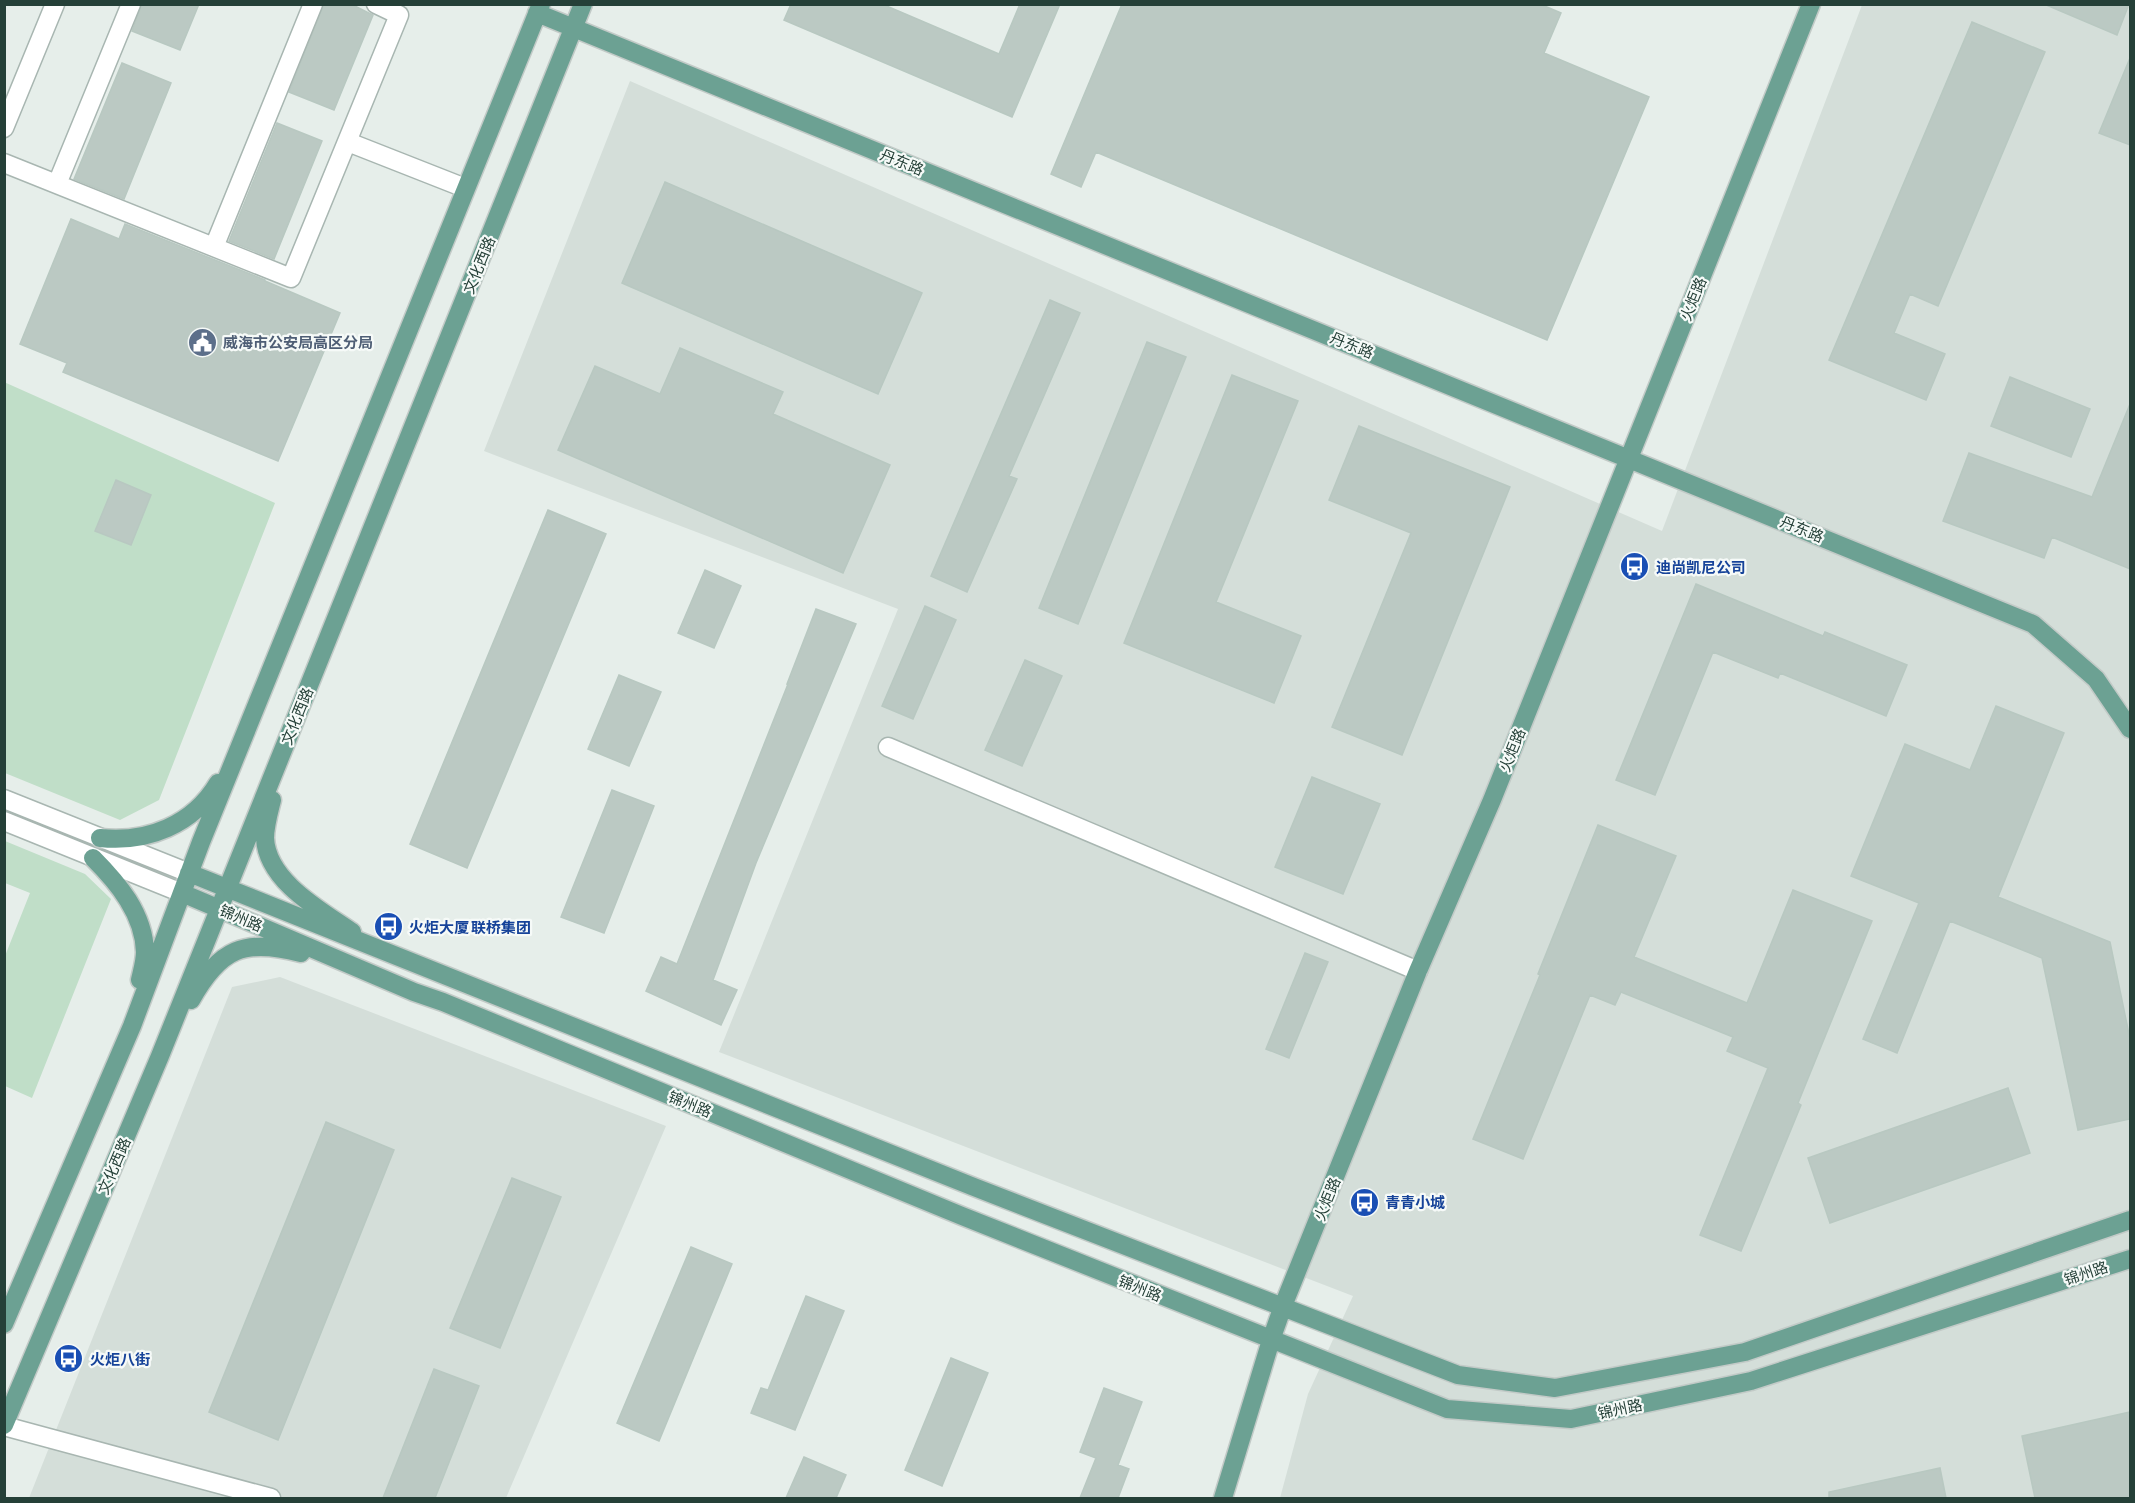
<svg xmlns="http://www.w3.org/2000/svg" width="2135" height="1503" font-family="'Asap Condensed','Noto Sans SC',sans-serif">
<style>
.built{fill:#d4ded9}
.green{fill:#c0dec8}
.building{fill:#bbc9c3;stroke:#b8c8c1;stroke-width:1.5}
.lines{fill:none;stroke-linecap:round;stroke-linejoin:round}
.minor-casing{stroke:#a8b6b1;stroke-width:21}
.major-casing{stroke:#c2cac7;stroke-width:21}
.minor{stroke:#fff;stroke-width:18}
.major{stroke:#6ca193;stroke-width:18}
.labels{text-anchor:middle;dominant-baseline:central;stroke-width:4.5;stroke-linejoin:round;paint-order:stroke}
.street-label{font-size:15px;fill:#254038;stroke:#f6faf8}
.service-label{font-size:15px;font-weight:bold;fill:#4e5e75;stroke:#f6faf8;text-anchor:start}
.transit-label{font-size:15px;font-weight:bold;fill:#164399;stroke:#f6faf8;text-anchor:start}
</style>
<rect width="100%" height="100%" fill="#e6eeea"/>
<path class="built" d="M1862,5H2130V1498H1280L1308,1394L1353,1296L719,1052L898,609L484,451L630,81L1662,531Z
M280,977L666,1126L506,1498H29L232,987Z"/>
<path class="green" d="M4,382L275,503L159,800L120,820L5,773Z
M5,841L85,874L111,899L32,1098L5,1086V956L30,893L5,883Z"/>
<path class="building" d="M142,4H199L180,50L132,31Z
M324,4H351L373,15L334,110L289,92Z
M791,4H882L999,54L1020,4H1060L1012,117L784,20Z
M1122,4H1540L1561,13L1544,53L1649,97L1547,340L1096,152L1081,187L1051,174Z
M2044,4H2129L2117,35Z
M1972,22L2045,52L1938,306L1910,294L1894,333L1945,354L1926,400L1829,360Z
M2130,58V145L2099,133Z
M122,63L171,83L124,199L74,179Z
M277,123L322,141L274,259L229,241Z
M665,182L922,293L878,394L622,283Z
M71,219L119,239L125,224L265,280V281L340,313L278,461L63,372L67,363L20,344Z
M1050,300L1080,313L1009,476L1017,479L967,592L931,576Z
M1147,342L1186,357L1078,624L1039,608Z
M680,348L783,392L773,414L890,465L843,573L558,450L595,366L660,394Z
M1232,375L1298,401L1216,602L1301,636L1274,703L1124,643Z
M2010,377L2090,409L2071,457L1991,426Z
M2130,404V569L2052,537L2044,558L1943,521L1969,453L2092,497Z
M1359,426L1510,487L1402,755L1332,727L1411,533L1329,500Z
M116,480L151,495L131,545L95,531Z
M548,510L606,534L467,868L410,844Z
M705,570L741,586L714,648L678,633Z
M1696,584L1823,636L1825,632L1907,665L1886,716L1780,673L1778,678L1713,652L1655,795L1616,780Z
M925,606L956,620L913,719L882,706Z
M816,609L856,624L756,863L713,980L737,990L721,1025L646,991L661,957L677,964L788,684H787Z
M1025,660L1062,676L1022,766L985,750Z
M619,675L661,692L629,766L588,749Z
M1996,706L2064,733L1998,897L2110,942L2130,1039V1119L2078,1130L2042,958L1950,921L1897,1053L1863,1039L1919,903L1851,876L1905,744L1970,770Z
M1312,777L1380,804L1343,894L1275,867Z
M612,790L654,806L604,933L561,917Z
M1598,825L1676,856L1634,957L1747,1003L1793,890L1872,921L1798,1103L1801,1105L1741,1251L1700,1235L1768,1068L1727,1051L1733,1037L1621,992L1615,1005L1590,995L1523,1159L1473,1139L1540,975L1538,974Z
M1305,953L1328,962L1289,1058L1266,1049Z
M2008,1088L2030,1153L1830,1223L1808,1158Z
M326,1122L394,1150L278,1440L209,1412Z
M512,1178L561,1197L500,1348L450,1328Z
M691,1247L732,1264L659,1441L617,1423Z
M806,1296L844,1311L795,1430L751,1413L761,1388L768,1390Z
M951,1358L988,1373L942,1486L905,1470Z
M434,1369L479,1386L435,1498H383Z
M1104,1388L1142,1402L1118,1465L1129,1469L1118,1498H1080L1096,1458L1080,1452Z
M2130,1412V1498H2035L2022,1436Z
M804,1457L846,1475L836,1498H786Z
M1940,1468L1946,1498H1829V1492Z"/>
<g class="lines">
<defs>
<path id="minor" d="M4,128L55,4
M348,142L465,188
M4,163L291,278L399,15L376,4
M57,184L131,4
M214,247L313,4
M888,747L1418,971
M4,799L189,873
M4,821L182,893
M4,1426L271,1498"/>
<path id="major" d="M537,13L2033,624L2096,679L2130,729
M272,800C269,812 265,826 265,838C267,881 320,910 352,932
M100,838C147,843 193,825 218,783
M93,858C118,883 144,914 145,952C145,961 142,971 140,980
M189,873L974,1187L1458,1375L1555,1388L1745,1352L2130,1220
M182,893L414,992L443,1002L962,1216L1447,1409L1571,1419L1751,1381L2130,1259
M191,1000C220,948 244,938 301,953
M4,1324L132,1026L201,842L541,4
M4,1425L160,1056L583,4
M1223,1498L1271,1340L1283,1306L1418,971L1492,800L1811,4"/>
</defs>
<use href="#minor" class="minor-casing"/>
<use href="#major" class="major-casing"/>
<use href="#minor" class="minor"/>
<use href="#major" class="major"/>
</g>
<defs>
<symbol id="civic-disc" viewBox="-11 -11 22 22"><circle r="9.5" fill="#5c6f8a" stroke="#f6faf8"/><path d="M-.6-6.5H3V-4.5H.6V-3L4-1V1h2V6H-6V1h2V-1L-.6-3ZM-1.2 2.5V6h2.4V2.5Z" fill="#fff"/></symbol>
<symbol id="bus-disc" viewBox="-11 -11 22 22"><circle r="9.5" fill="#1a4fb4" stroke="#f6faf8"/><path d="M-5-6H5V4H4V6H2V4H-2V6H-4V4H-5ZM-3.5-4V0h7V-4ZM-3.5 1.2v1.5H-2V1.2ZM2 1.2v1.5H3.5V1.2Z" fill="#fff"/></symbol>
</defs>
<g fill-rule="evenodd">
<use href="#civic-disc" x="186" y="326" width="33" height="33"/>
<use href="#bus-disc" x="1618" y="550" width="33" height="33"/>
<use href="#bus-disc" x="372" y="910" width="33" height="33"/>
<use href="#bus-disc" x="1348" y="1186" width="33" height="33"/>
<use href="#bus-disc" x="52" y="1342" width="33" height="33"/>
</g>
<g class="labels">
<g class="street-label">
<text transform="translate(902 162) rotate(22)">丹东路</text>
<text transform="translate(479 265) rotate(-68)">文化西路</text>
<text transform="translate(1693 299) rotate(-68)">火炬路</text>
<text transform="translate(1352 345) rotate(22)">丹东路</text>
<text transform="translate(1802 529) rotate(22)">丹东路</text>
<text transform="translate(297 716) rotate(-68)">文化西路</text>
<text transform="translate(1512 750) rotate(-68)">火炬路</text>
<text transform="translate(241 918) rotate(23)">锦州路</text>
<text transform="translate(690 1104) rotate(22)">锦州路</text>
<text transform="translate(114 1166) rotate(-67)">文化西路</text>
<text transform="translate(1327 1199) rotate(-68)">火炬路</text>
<text transform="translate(2086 1273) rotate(-18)">锦州路</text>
<text transform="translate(1140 1288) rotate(22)">锦州路</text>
<text transform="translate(1620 1409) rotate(-12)">锦州路</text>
</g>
<g class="service-label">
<text x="223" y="342">威海市公安局高区分局</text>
</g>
<g class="transit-label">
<text x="1656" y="567">迪尚凯尼公司</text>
<text x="409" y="927">火炬大厦 联桥集团</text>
<text x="1385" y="1202">青青小城</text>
<text x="90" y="1359">火炬八街</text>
</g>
</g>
<rect width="2135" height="1503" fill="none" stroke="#254038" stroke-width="12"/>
</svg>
